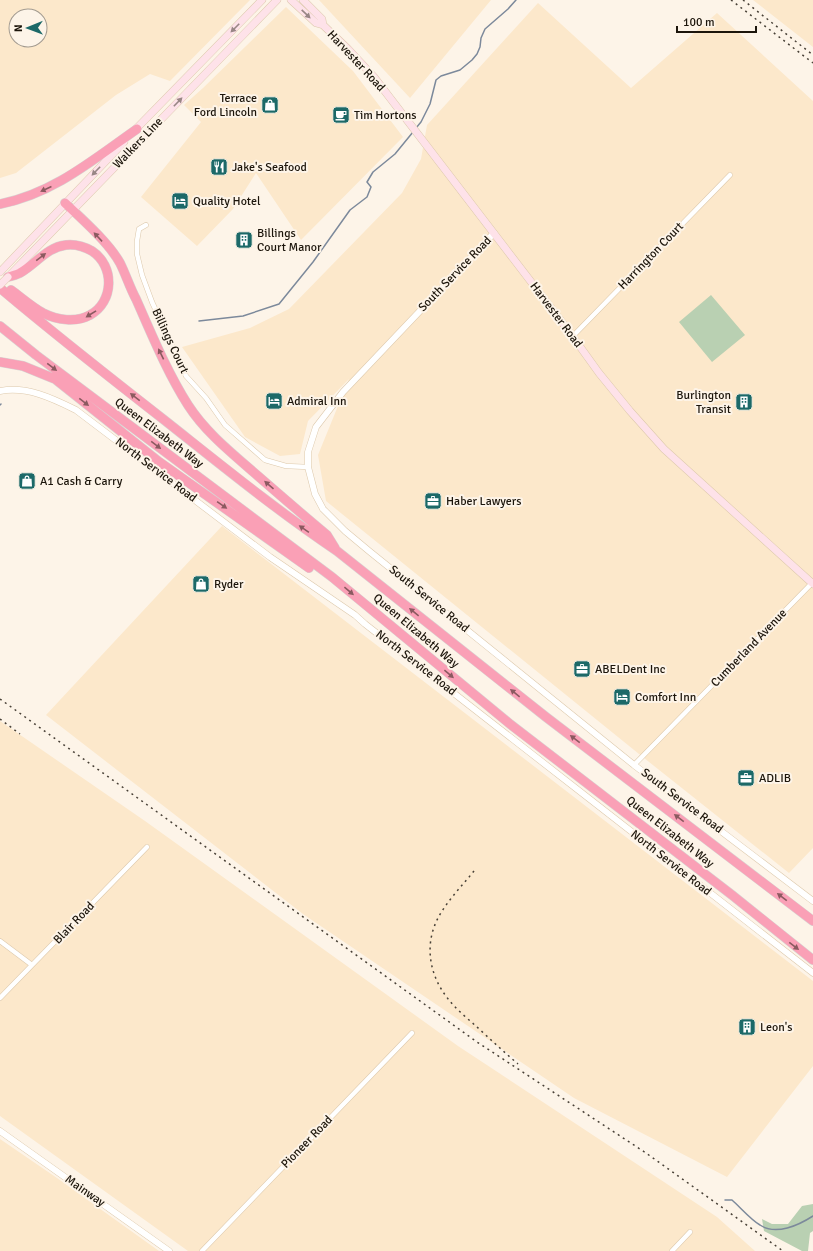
<svg xmlns="http://www.w3.org/2000/svg" width="813" height="1251" font-family="Signika,sans-serif">
<style>
.built{fill:#fce8cb;fill-rule:evenodd}
.green{fill:#b9d0b2}
.lines{fill:none;stroke-linecap:round;stroke-linejoin:round}
.stream{stroke:#7c899b;stroke-width:1.5}
.minor-casing{stroke:#ddc9ac;stroke-width:5.5}
.tertiary-casing{stroke:#ddc9ac;stroke-width:7}
.secondary-casing{stroke:#ddc9ac;stroke-width:8}
.motorway-casing{stroke:#d6d5d3;stroke-width:10}
.minor{stroke:#fff;stroke-width:4.5}
.tertiary{stroke:#fff;stroke-width:6}
.secondary{stroke:#fee2e9;stroke-width:7}
.motorway{stroke:#faa0b6;stroke-width:9}
.rail{stroke:#484036;stroke-width:1.5;stroke-dasharray:2 4;stroke-linecap:butt}
.secondary-bridge-casing{stroke:#ddc9ac;stroke-width:8;stroke-linecap:butt}
.secondary-bridge{stroke:#fee2e9;stroke-width:7}
.oneway{fill:#988685}
.oneway2{fill:#8b5a60}
.labels{text-anchor:middle;dominant-baseline:central;stroke-width:4;stroke-linejoin:round;paint-order:stroke}
.street-label{font-size:12px;fill:#1c150b;stroke:#fdf4e8}
.poi-label{font-size:12px;fill:#1c150b;stroke:#fdf4e8;text-anchor:start}
</style>
<rect width="100%" height="100%" fill="#fdf4e8"/>
<path class="built" d="M0,0H250L170,81L150,74L116,95L16,173L0,178ZM16,16H40V40H16Z
M319,0H491L410,98Z
M753,0H813V47Z
M538,3L631,88L717,13L813,101V848L789,873L639,754L326,501L318,455L349,379L308,421L300,454L280,456L245,437L182,347L250,328L289,309L402,193L421,159L427,125Z
M286,7L353,71L403,137L301,240L256,173L233,209L197,246L141,197L201,122L184,105L203,88Z
M222,526L813,981V1066L727,1177L574,1098L303,914L46,715Z
M0,721L145,821L458,1046L717,1217L755,1251H188L0,1116Z
M0,1139L57,1178L159,1251H0Z"/>
<path class="green" d="M711,295L745,335L712,362L679,322Z
M813,1204V1231L810,1233L808,1251H802L764,1231L762,1219L772,1224H788L802,1206Z"/>
<g class="lines">
<path class="stream" d="M416,128L421,122L430,104L436,80L441,76L460,70L472,60L477,54L480,47L481,38L485,29L508,9L516,0
M199,321L243,316L279,304L313,262L350,210L367,197L371,187L367,182L373,172L395,154L413,132
M0,405L1,404
M725,1200H732C740,1207 751,1220 760,1225C776,1236 799,1225 813,1216"/>
<defs>
<path id="minor" d="M146,225L139,229L137,241V254L142,275L152,302L186,376L206,398L225,425L265,460L286,466L308,467
M573,336L730,175
M634,765L813,582
M0,941L32,965
M0,998L147,847
M202,1251L412,1033
M672,1251L690,1232"/>
<path id="tertiary" d="M494,233L343,392L316,427L308,452V467L315,494L323,509L345,531L369,551L634,765L813,901
M0,391C27,386 52,398 76,410L270,557L355,615L365,624C515,740 663,857 813,973
M0,1131L169,1251"/>
<path id="secondary" d="M291,0L316,23L323,25L348,49L374,77L568,330L599,373L630,411L664,449L813,584
M303,0L322,19L323,25
M134,131L262,0
M0,272L124,142
M8,277L277,0"/>
<path id="motorway" d="M65,203C82,219 109,243 120,263C126,275 130,288 136,299C152,335 167,372 188,405C206,433 233,454 258,476C281,496 304,516 327,535L335,548
M0,204C53,194 94,159 137,129
M8,277C12,276 16,275 20,273C36,264 47,247 66,245C75,244 85,247 92,251C115,266 114,302 90,315C76,323 57,320 43,313C32,307 22,298 11,290
M0,288C53,333 108,376 163,419C220,464 276,510 337,551L546,717L813,921
M0,326L36,355L332,577L510,724L732,895L813,960
M0,362L23,366L55,379L158,461L309,568"/>
</defs>
<use href="#minor" class="minor-casing"/>
<use href="#tertiary" class="tertiary-casing"/>
<use href="#secondary" class="secondary-casing"/>
<use href="#motorway" class="motorway-casing"/>
<use href="#minor" class="minor"/>
<use href="#tertiary" class="tertiary"/>
<use href="#secondary" class="secondary"/>
<use href="#motorway" class="motorway"/>
<path class="rail" d="M731,0L813,63
M743,0L813,55
M0,699L477,1042L646,1153L783,1251
M0,719L20,734
M474,871C461,887 446,902 437,920C424,947 430,977 449,1000C457,1010 468,1019 477,1027C491,1040 504,1052 518,1064"/>
<defs>
<path id="secondary-bridge" d="M0,285L8,277"/>
</defs>
<use href="#secondary-bridge" class="secondary-bridge-casing"/>
<use href="#secondary-bridge" class="secondary-bridge"/>
</g>
<defs><path id="oneway-solid" d="M-6-.8H1V-3.2L6.5 0L1 3.2V.8H-6Z"/></defs>
<g class="oneway">
<use href="#oneway-solid" transform="translate(306 14) rotate(44)"/>
<use href="#oneway-solid" transform="translate(235 28) rotate(135)"/>
<use href="#oneway-solid" transform="translate(178 102) rotate(-46)"/>
<use href="#oneway-solid" transform="translate(96 171) rotate(134)"/>
</g>
<g class="oneway2">
<use href="#oneway-solid" transform="translate(46 189) rotate(155)"/>
<use href="#oneway-solid" transform="translate(98 237) rotate(-133)"/>
<use href="#oneway-solid" transform="translate(41 257) rotate(-37)"/>
<use href="#oneway-solid" transform="translate(91 314) rotate(148)"/>
<use href="#oneway-solid" transform="translate(161 354) rotate(-116)"/>
<use href="#oneway-solid" transform="translate(52 367) rotate(37)"/>
<use href="#oneway-solid" transform="translate(135 397) rotate(-142)"/>
<use href="#oneway-solid" transform="translate(84 402) rotate(38)"/>
<use href="#oneway-solid" transform="translate(156 445) rotate(37)"/>
<use href="#oneway-solid" transform="translate(269 485) rotate(-139)"/>
<use href="#oneway-solid" transform="translate(222 505) rotate(35)"/>
<use href="#oneway-solid" transform="translate(304 529) rotate(-145)"/>
<use href="#oneway-solid" transform="translate(349 591) rotate(40)"/>
<use href="#oneway-solid" transform="translate(414 612) rotate(-141)"/>
<use href="#oneway-solid" transform="translate(449 674) rotate(40)"/>
<use href="#oneway-solid" transform="translate(515 693) rotate(-141)"/>
<use href="#oneway-solid" transform="translate(575 739) rotate(-143)"/>
<use href="#oneway-solid" transform="translate(679 818) rotate(-143)"/>
<use href="#oneway-solid" transform="translate(782 897) rotate(-143)"/>
<use href="#oneway-solid" transform="translate(794 946) rotate(38)"/>
</g>
<defs>
<symbol id="shop-square" viewBox="-11 -11 22 22"><rect x="-9" y="-9" width="18" height="18" rx="4" fill="#1c6968" stroke="#fdf4e8"/><path d="M-5-2.5h2.3a2.7 3.5 0 0 1 5.4 0H5L5.5 6h-11ZM-1.5-2.5h3a1.5 2.3 0 0 0-3 0Z" fill="#fff"/></symbol>
<symbol id="cafe-square" viewBox="-11 -11 22 22"><rect x="-9" y="-9" width="18" height="18" rx="4" fill="#1c6968" stroke="#fdf4e8"/><path d="M-5.5-4.5H6V0H3Q3 3.5 0 3.5H-2.5Q-5.5 3.5-5.5 0ZM3-3.2v2h1.7v-2ZM-6 4.5H4V6H-6Z" fill="#fff"/></symbol>
<symbol id="restaurant-square" viewBox="-11 -11 22 22"><rect x="-9" y="-9" width="18" height="18" rx="4" fill="#1c6968" stroke="#fdf4e8"/><path d="M-5-6h1v4h1v-4h1v4h1v-4h1v5L-1.5 .5V6h-2V.5L-5-1ZM5-6V6H3V1.5H1.5Q1.5-4 5-6Z" fill="#fff"/></symbol>
<symbol id="hotel-square" viewBox="-11 -11 22 22"><rect x="-9" y="-9" width="18" height="18" rx="4" fill="#1c6968" stroke="#fdf4e8"/><path d="M-6-4.5h1.5V1H6V5H4.5V3h-9V5H-6ZM-4 0a1.8 1.8 0 1 1 3.6 0ZM.5 0V-2.5h3Q6-2.5 6 0Z" fill="#fff"/></symbol>
<symbol id="building-square" viewBox="-11 -11 22 22"><rect x="-9" y="-9" width="18" height="18" rx="4" fill="#1c6968" stroke="#fdf4e8"/><path d="M-4-6H4V6H1V3H-1V6H-4ZM-2.5-4.3h1.7v1.8h-1.7ZM.8-4.3h1.7v1.8H.8ZM-2.5-1h1.7V.8h-1.7ZM.8-1h1.7V.8H.8Z" fill="#fff"/></symbol>
<symbol id="office-square" viewBox="-11 -11 22 22"><rect x="-9" y="-9" width="18" height="18" rx="4" fill="#1c6968" stroke="#fdf4e8"/><path d="M-6-3h4V-5.5h4V-3h4V5H-6ZM-1-4.5V-3h2v-1.5ZM-6 0V1H6V0Z" fill="#fff"/></symbol>
</defs>
<g fill-rule="evenodd">
<use href="#shop-square" x="260" y="95" width="20" height="20"/>
<use href="#cafe-square" x="331" y="105" width="20" height="20"/>
<use href="#restaurant-square" x="209" y="157" width="20" height="20"/>
<use href="#hotel-square" x="170" y="191" width="20" height="20"/>
<use href="#building-square" x="234" y="230" width="20" height="20"/>
<use href="#hotel-square" x="264" y="391" width="20" height="20"/>
<use href="#building-square" x="734" y="392" width="20" height="20"/>
<use href="#shop-square" x="17" y="471" width="20" height="20"/>
<use href="#office-square" x="423" y="491" width="20" height="20"/>
<use href="#shop-square" x="191" y="574" width="20" height="20"/>
<use href="#office-square" x="572" y="659" width="20" height="20"/>
<use href="#hotel-square" x="612" y="687" width="20" height="20"/>
<use href="#office-square" x="736" y="768" width="20" height="20"/>
<use href="#building-square" x="737" y="1017" width="20" height="20"/>
</g>
<g class="labels">
<g class="street-label">
<text transform="translate(356 61) rotate(47)">Harvester Road</text>
<text transform="translate(138 143) rotate(-46)">Walkers Line</text>
<text transform="translate(651 256) rotate(-46)">Harrington Court</text>
<text transform="translate(455 274) rotate(-46)">South Service Road</text>
<text transform="translate(556 315) rotate(53)">Harvester Road</text>
<text transform="translate(170 341) rotate(65)">Billings Court</text>
<text transform="translate(159 433) rotate(37)">Queen Elizabeth Way</text>
<text transform="translate(156 470) rotate(37)">North Service Road</text>
<text transform="translate(429 599) rotate(39)">South Service Road</text>
<text transform="translate(416 631) rotate(40)">Queen Elizabeth Way</text>
<text transform="translate(749 648) rotate(-46)">Cumberland Avenue</text>
<text transform="translate(416 663) rotate(38)">North Service Road</text>
<text transform="translate(682 801) rotate(37)">South Service Road</text>
<text transform="translate(670 832) rotate(38)">Queen Elizabeth Way</text>
<text transform="translate(671 863) rotate(38)">North Service Road</text>
<text transform="translate(74 923) rotate(-46)">Blair Road</text>
<text transform="translate(307 1142) rotate(-46)">Pioneer Road</text>
<text transform="translate(85 1191) rotate(35)">Mainway</text>
</g>
<g class="poi-label">
<text x="257" y="98" text-anchor="end">Terrace<tspan x="257" dy="14">Ford Lincoln</tspan></text>
<text x="354" y="115">Tim Hortons</text>
<text x="232" y="167">Jake's Seafood</text>
<text x="193" y="201">Quality Hotel</text>
<text x="257" y="233">Billings<tspan x="257" dy="14">Court Manor</tspan></text>
<text x="731" y="395" text-anchor="end">Burlington<tspan x="731" dy="14">Transit</tspan></text>
<text x="287" y="401">Admiral Inn</text>
<text x="40" y="481">A1 Cash &amp; Carry</text>
<text x="446" y="501">Haber Lawyers</text>
<text x="214" y="584">Ryder</text>
<text x="595" y="669">ABELDent Inc</text>
<text x="635" y="697">Comfort Inn</text>
<text x="759" y="778">ADLIB</text>
<text x="760" y="1027">Leon's</text>
</g>
</g>
<g transform="translate(28 28) rotate(269)"><circle r="19" fill="#fdf4e8" stroke="#a39b90"/>
<path d="M0-3L7 15L0 10L-7 15Z" fill="#1c6968"/>
<text y="-6" font-size="11" font-weight="bold" text-anchor="middle" fill="#1c150b">N</text>
</g>
<path d="M677 26v6h79v-6" fill="none" stroke="#1c150b" stroke-width="2"/>
<text x="683" y="26" font-size="12" fill="#1c150b" stroke="#fdf4e8" stroke-width="3" paint-order="stroke">100 m</text>
</svg>
